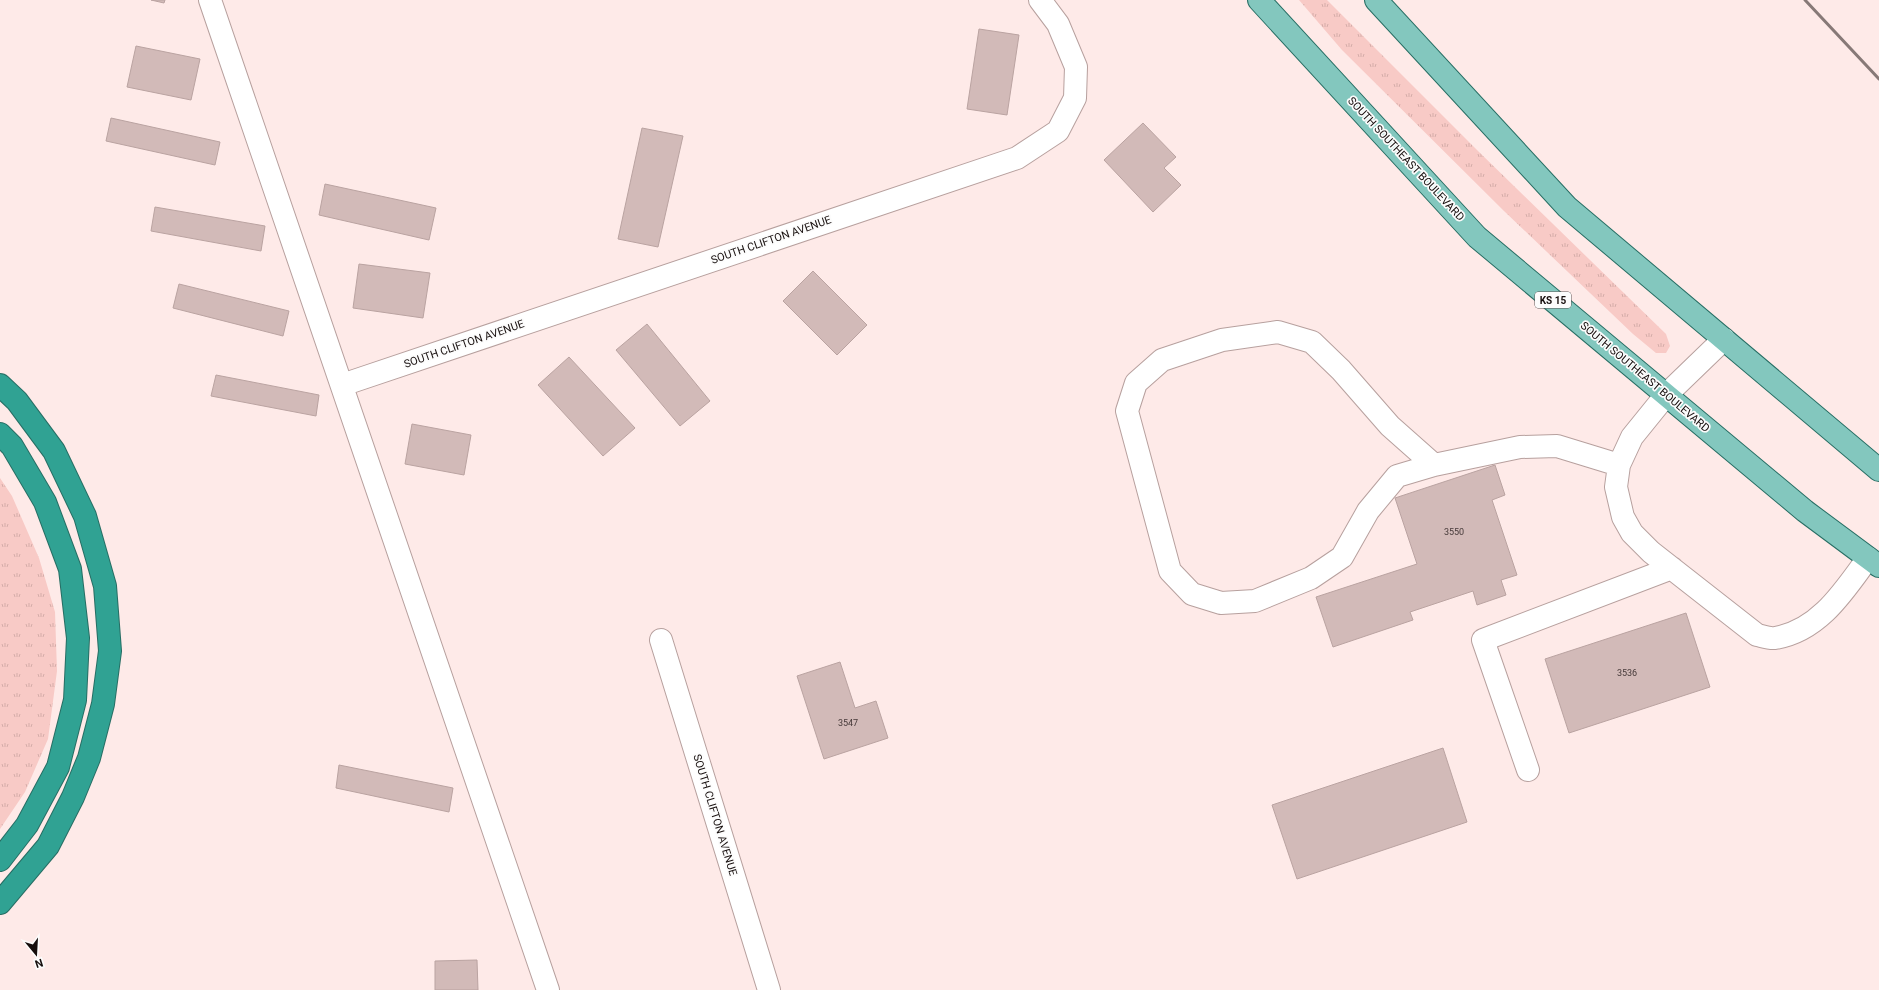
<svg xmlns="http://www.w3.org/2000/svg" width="1879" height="990" font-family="Roboto,sans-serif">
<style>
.grass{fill:url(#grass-tufts)}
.building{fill:#d2bab8;stroke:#baa3a1}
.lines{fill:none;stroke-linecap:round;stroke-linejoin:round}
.minor-casing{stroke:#b7a09e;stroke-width:24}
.major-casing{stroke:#276e64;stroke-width:24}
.highway-casing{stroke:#276e64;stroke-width:24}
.minor{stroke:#fff;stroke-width:22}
.major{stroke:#83c7be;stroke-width:22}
.highway{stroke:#30a293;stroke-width:22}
.rail{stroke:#877977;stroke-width:3}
.labels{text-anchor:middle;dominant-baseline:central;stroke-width:3.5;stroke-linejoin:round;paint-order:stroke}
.number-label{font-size:9px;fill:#453938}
.shield{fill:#fcfcfc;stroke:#5b5555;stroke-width:1}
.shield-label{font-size:10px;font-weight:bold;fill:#160e0d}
.street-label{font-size:11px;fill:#160e0d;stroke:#fcfcfc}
</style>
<defs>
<pattern id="grass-tufts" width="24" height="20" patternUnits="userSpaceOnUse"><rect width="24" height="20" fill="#f8cac6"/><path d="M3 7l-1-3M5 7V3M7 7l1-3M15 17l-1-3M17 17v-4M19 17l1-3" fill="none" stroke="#d4aca9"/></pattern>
</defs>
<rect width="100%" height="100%" fill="#feeae8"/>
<path class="grass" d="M1299,0H1327L1478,151L1666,334L1670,346L1666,353H1656L1633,334L1504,211L1342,50Z
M0,478L12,496L39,558L55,612L57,671L48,739L25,792L0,829Z"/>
<path class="building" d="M151,0H165L164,3Z
M979,29L1019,35L1007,115L967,109Z
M136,46L200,59L191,100L127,87Z
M111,118L220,142L215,165L106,141Z
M1143,123L1176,157L1164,168L1181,185L1153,212L1104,160Z
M642,128L683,136L658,247L618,239Z
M325,184L436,208L429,240L319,215Z
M155,207L265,226L261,251L151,231Z
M359,264L430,273L423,318L353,308Z
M813,271L867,325L837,355L783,301Z
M179,284L289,311L283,336L173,308Z
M647,324L710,401L680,426L616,350Z
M569,357L635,428L603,456L538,385Z
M216,375L319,395L316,416L211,396Z
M412,424L471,435L464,475L405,464Z
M1495,465L1505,495L1492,500L1517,575L1501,580L1506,595L1477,605L1473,591L1410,612L1413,620L1333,647L1316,597L1417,564L1395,498Z
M1686,613L1710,687L1569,733L1545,659Z
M840,662L855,708L876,701L888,738L824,759L797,676Z
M1443,748L1467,822L1297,879L1272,805Z
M339,765L453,788L449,812L336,788Z
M477,960L478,990H435V961Z"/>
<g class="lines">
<defs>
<path id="minor" d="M210,0L548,990
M1724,339L1666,395L1632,437L1619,465L1616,487L1623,517L1632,533L1651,552L1757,635C1762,636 1770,639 1775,638C1819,631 1844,591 1868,558
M342,385L1017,158L1058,131L1075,98L1076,67L1058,24L1040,0
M1434,465L1390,426L1341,370L1312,342L1278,332L1222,340L1162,360L1136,383L1127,411L1170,571L1192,594L1221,603L1255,601L1311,578L1342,557L1368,511L1397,476L1434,465L1520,447L1557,446L1619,465
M661,640L769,990
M1528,770L1483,640L1672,568"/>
<path id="major" d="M1259,0L1477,237L1805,511L1879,566
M1376,0L1567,207L1879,470"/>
<path id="highway" d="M0,385L17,401L54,451L85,516L105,586L110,651L103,704L89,758L73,797L48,846L0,903
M0,434L12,446L45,502L70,569L78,638L75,700L58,767L27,825L0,860"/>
</defs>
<use href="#minor" class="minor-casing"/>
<use href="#major" class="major-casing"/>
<use href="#highway" class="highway-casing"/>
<use href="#minor" class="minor"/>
<use href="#major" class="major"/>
<use href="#highway" class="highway"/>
<path class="rail" d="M1805,0L1879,79"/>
</g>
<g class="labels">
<g class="number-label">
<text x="1454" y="532">3550</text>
<text x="1627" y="673">3536</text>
<text x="848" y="723">3547</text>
</g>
<rect class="shield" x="1535" y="292" width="36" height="16" rx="3"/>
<g class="shield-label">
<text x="1553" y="300">KS 15</text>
</g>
<g class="street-label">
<text transform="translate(1406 159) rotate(47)">SOUTH SOUTHEAST BOULEVARD</text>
<text transform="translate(771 240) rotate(-19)">SOUTH CLIFTON AVENUE</text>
<text transform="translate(464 344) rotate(-19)">SOUTH CLIFTON AVENUE</text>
<text transform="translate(1645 377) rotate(40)">SOUTH SOUTHEAST BOULEVARD</text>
<text transform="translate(715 815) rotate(73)">SOUTH CLIFTON AVENUE</text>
</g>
</g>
<g transform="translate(36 954) rotate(162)" stroke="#fcfcfc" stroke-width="3" paint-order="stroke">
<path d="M0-3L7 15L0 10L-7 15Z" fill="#160e0d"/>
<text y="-6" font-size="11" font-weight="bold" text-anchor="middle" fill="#160e0d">N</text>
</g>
</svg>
